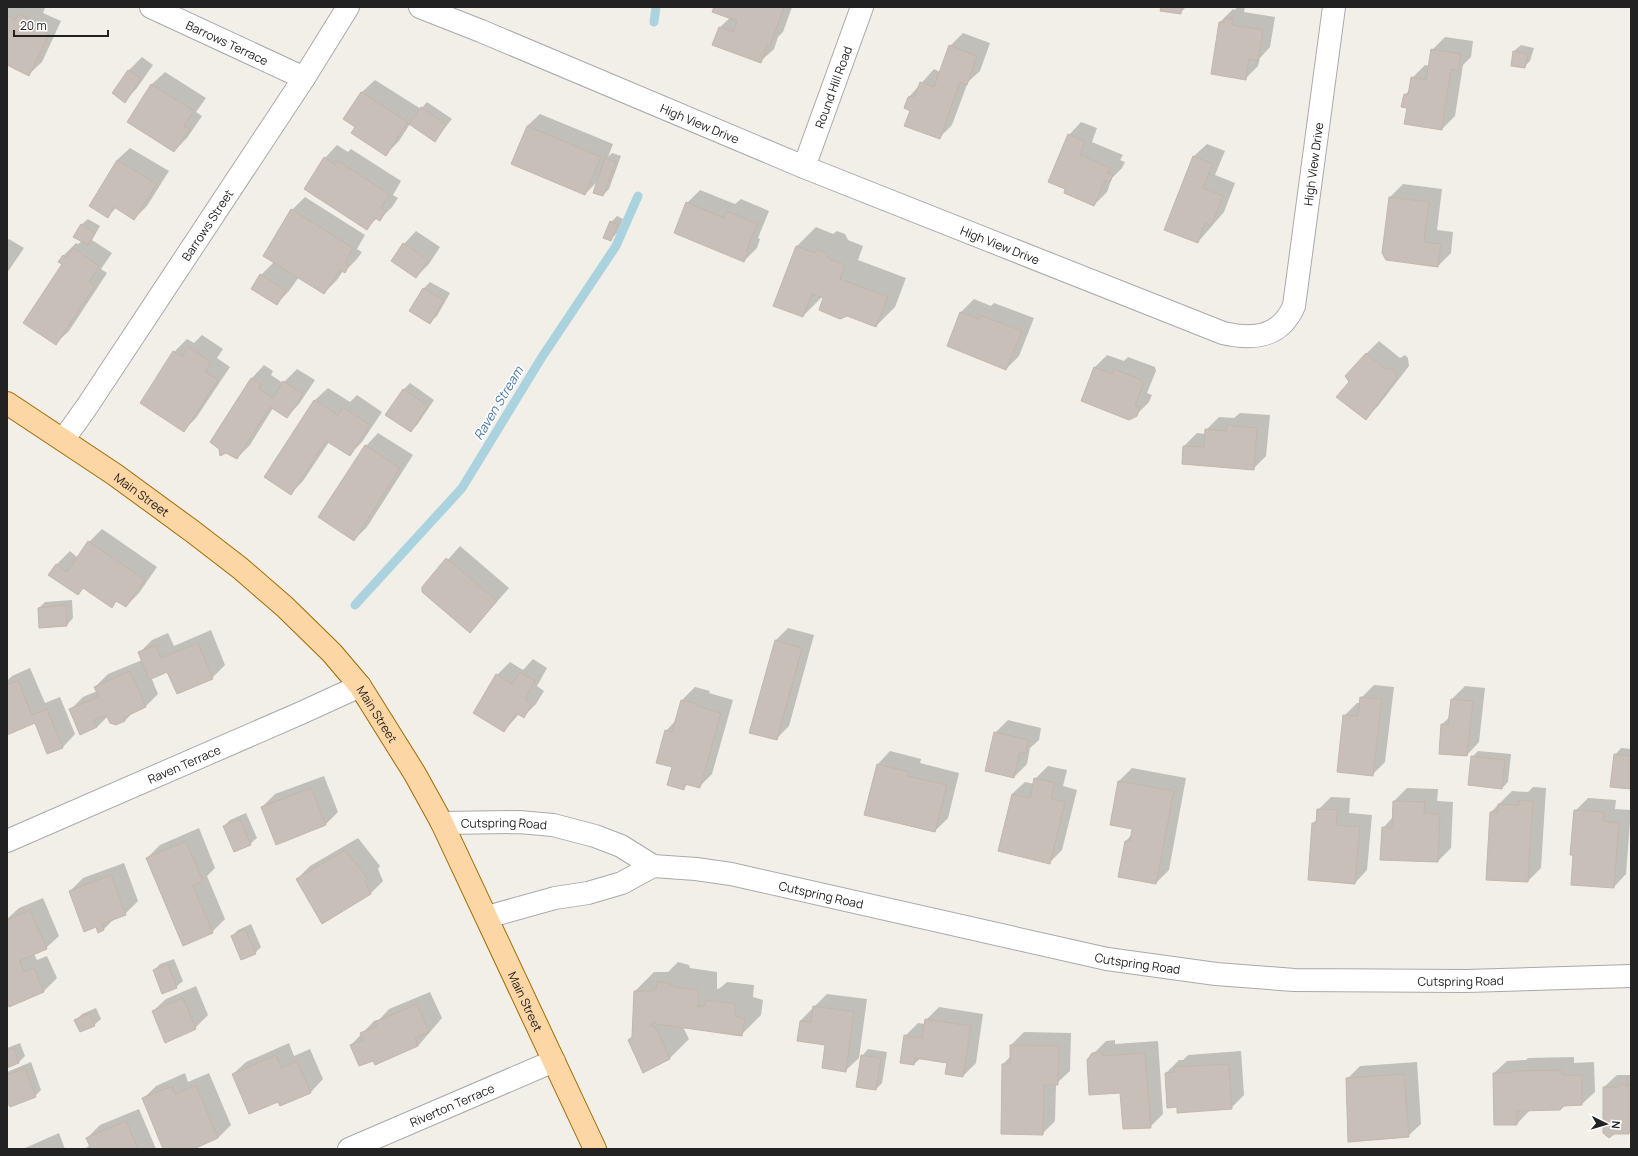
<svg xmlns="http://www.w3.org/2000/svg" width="1638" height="1156" font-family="Manrope,sans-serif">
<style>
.shadow{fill:#0003}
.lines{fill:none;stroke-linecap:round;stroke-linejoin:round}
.stream{stroke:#aad3df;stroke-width:9}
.building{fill:#c7bfb8;stroke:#c4b6ab}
.minor-casing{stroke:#a9a9a9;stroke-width:24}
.tertiary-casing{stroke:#a9a9a9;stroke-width:24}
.primary-casing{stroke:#a06b00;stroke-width:24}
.minor{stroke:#fff;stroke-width:22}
.tertiary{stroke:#fff;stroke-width:22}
.primary{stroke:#fcd6a4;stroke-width:22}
.labels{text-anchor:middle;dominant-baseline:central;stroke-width:3.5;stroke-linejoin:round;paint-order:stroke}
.street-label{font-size:12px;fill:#222;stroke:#fff}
.water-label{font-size:13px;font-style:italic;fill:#4a7aab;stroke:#fff}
</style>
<rect width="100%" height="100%" fill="#f2efe9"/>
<path class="shadow" d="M7,7H43L45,8L43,13L61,21L42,62L29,74L7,64Z
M715,7H792L783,32L778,37L774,49L761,61L720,27L730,18Z
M1162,7H1186L1180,13Z
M1237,7H1245L1244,12L1275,17L1270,47L1260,58L1258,66L1245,79L1220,22L1233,9L1235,10Z
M963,33L990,43L980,71L968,82L952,125L939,138L911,110L908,98L934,69L940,72L950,46Z
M1445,37L1473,41L1471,57L1463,65L1455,116L1442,129L1408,107L1405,95L1410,89L1412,78L1425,65L1430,66L1432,50Z
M1521,45L1534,48L1530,61L1524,67L1512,65L1514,51Z
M142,57L153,65L137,88L125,101L113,93L129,70Z
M165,72L206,98L196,112L202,116L187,138L174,151L128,122L152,84Z
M375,80L421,109L427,102L452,119L435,140L410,124L399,141L386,154L362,92Z
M540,114L613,144L608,157L612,153L621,156L609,189L603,195L598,181L585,194L527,126Z
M1081,122L1097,128L1092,142L1123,155L1120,160L1125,162L1122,168L1112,178L1107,192L1094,205L1069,135Z
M1207,144L1225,151L1215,175L1235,183L1224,212L1198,242L1194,156Z
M337,145L348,152L351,149L401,181L393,195L398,198L392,207L379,220L377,218L367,228L325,158Z
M130,148L169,171L147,206L134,219L116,208L108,216L117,160Z
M1403,184L1442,189L1437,230L1453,232L1451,253L1438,266L1390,197Z
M700,190L735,204L741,199L769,211L758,238L760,239L757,248L744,261L687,203Z
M305,197L365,235L357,249L362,252L357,259L344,272L343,271L337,280L324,293L299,277L289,291L276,304L252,288L261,275L274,262L292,210Z
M617,216L623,219L617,233L611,239V222Z
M88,219L100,226L92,240L112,253L101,269L107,273L69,331L56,343L63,256L76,243L78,244L82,241L81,225Z
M816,227L833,234L837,231L845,234L848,240L863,246L858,260L906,278L895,307L876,326L822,297L803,316L775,305L797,246Z
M416,231L440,247L429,264L416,277L404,244Z
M9,239L24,248L7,273V241Z
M430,282L450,293L437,316L430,322L411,311L424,288Z
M974,299L991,306L994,303L1034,318L1019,356L1006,369L948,346L961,312Z
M202,335L223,349L217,358L230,367L196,418L184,430L174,352L187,339L194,343Z
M1379,341L1400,358L1405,355L1408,358L1409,366L1378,406L1366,418L1350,382L1366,354Z
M1107,355L1124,361L1128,357L1155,367L1156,371L1147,393L1152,395L1149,402L1136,415L1094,368Z
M264,365L273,371L271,375L283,383L297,369L315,380L299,404L287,417L273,408L250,445L237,458L211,442L252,378Z
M410,383L434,400L417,425L411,431L403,390Z
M328,388L350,402L357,395L382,412L362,442L349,455L329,442L303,481L290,494L265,477L315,400Z
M1240,413L1270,415L1266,456L1253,469L1184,446L1197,433L1206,434V430L1219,417L1234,418Z
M378,433L413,455L367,527L354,540L366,446Z
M102,529L157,567L139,593L126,606L118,600L111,606L84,587L78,594L50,575L57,564L70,551L78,558L89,542Z
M460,546L509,588L470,632L423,588Z
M72,600L73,618L67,625L40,626L39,608L45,602Z
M788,628L814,635L789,726L776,739L775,641Z
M211,630L225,665L212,678L168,670L151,677L158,694L145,707L133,712L125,721L108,716L97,727L81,734L70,710L83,697L97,691L95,687L108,674L142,660L139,653L152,640L168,633L174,646Z
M533,659L547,668L537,686L544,691L536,704L523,717L519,714L504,731L497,675L510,662L523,670Z
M30,668L45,703L60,697L75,734L63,747L35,722L7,734V681L12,676Z
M1374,685L1394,687L1385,762L1372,775L1344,716L1357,703H1361V698Z
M1465,686L1485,688L1479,742L1467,755L1442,724L1450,717L1452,699Z
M695,687L710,691L709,693L733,700L712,774L699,787L688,784L683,789L673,766L666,731L676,720L682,700Z
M1008,720L1041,728L1039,740L1030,748L1027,764L1014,777L995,733Z
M1621,748L1631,749V788L1615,755Z
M890,751L921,759L920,763L959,773L948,818L935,831L878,764Z
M1478,751L1511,754L1508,782L1502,788L1472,757Z
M1048,766L1067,770L1063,786L1077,790L1062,850L1049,863L1012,794L1025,782L1034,784L1035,779Z
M1132,768L1186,778L1169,870L1156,883L1126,841L1132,834L1134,828L1111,824L1119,781Z
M324,776L338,812L325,825L262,807L275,794Z
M1533,787L1546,788L1541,868L1528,881L1491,812L1512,791L1528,792Z
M1407,788L1438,789L1437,801L1453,802L1451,848L1438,861L1383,828L1393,817L1394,801Z
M1331,797L1350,798L1349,813L1372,815L1367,870L1355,883L1313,823L1318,819V810Z
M1588,798L1616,800L1615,809L1631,810L1626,874L1614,887L1575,811Z
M246,813L257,838L250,844L224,826L230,820Z
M199,828L215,868L207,876L225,919L212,932L147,858L160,845Z
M358,838L380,866L378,869L383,881L370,894L297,879L310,866Z
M124,863L138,901L125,914L115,918L104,929L98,931L96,926L70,891L83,878Z
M43,898L59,936L46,948L34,954L37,960L47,956L57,978L44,991L9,1005L7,1000V919L19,908Z
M251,924L261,947L255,953L232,936L238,930Z
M174,959L183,981L176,987L154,970L160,964Z
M678,962L689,965L690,968L717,972V989L720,988L727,982L754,985L753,997L763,1000L761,1015L742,1034L683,1027L689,1039L670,1058L633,1037L635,991L654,972H668Z
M196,986L208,1015L195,1028L153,1011L166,999Z
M430,992L442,1018L418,1046L373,1059L351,1045L374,1021L380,1019L389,1009Z
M827,994L867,999L859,1058L846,1070L826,1044L800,1021Z
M939,1007L983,1014L976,1063L963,1076L948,1062L921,1058L914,1064L905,1036L918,1023L925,1024L926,1020Z
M96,1008L101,1019L94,1025L76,1020L82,1014Z
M1024,1032L1071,1033L1070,1071L1056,1084L1055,1121L1042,1134L1003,1064L1011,1056V1045Z
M1115,1040V1044L1158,1041L1163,1114L1150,1127L1121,1092L1093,1054L1106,1041Z
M20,1043L25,1056L19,1062L7,1067V1048Z
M289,1043L294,1056L310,1049L323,1079L311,1092L278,1101L233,1074L246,1062Z
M868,1049L887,1052L882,1083L876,1089L862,1056Z
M1241,1051L1244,1095L1231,1108L1178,1106L1166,1073L1179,1060H1183L1188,1055Z
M1574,1057V1063L1594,1062L1595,1092L1582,1104L1564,1105L1530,1110L1517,1124L1494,1073L1507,1061L1526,1060L1528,1058Z
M31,1062L41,1090L35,1096L7,1098V1072Z
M1417,1062L1421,1124L1408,1136L1347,1079L1360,1066Z
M185,1073L188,1082L209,1073L231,1125L218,1138L191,1149H164L143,1099L156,1086Z
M1617,1075H1631V1132L1628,1133L1604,1087Z
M139,1109L156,1149H85L90,1145L87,1138L100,1125Z
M59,1133L65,1149H23L25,1148Z"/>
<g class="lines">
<path class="stream" d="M654,22L656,7
M355,605L462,488L542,357L616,246L638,196"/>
</g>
<path class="building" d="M714,7H784L770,46L767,45L761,63L712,45L719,27L733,32L737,21L712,12Z
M1161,7H1182L1181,14L1160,11Z
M19,14L33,21L31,26L49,34L29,76L7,65V15L15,20Z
M1225,18L1233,19L1232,25L1263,30L1258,61L1249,59L1246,80L1211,74L1219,22L1224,23Z
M949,45L977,56L967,85L960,82L940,139L904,126L910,111L904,108L908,97L915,96L920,82L934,87Z
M1431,49L1461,54L1458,71L1451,69L1442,130L1404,124L1407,108L1401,107L1404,94L1408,95L1411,77L1426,80Z
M1513,51L1528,54L1525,68L1511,66Z
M128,70L141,78L125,103L112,93Z
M151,84L194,111L184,126L190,129L174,152L127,122Z
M361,92L408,122L386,156L351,133L355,127L343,119Z
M421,107L446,125L435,142L409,124Z
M527,126L601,157L585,195L511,164Z
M1068,134L1085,141L1080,155L1110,168L1108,173L1113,175L1110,182L1105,180L1094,206L1064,193L1065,189L1048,182Z
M1193,156L1213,164L1203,188L1223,196L1211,226L1205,223L1198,243L1164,230Z
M324,157L335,165L338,161L389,194L381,208L386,211L380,221L375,218L367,230L304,189Z
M605,158L616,162L603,196L593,193Z
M117,160L157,184L134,220L114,207L108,218L89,206Z
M1389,197L1429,202L1424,242L1441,244L1438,267L1386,260L1382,253Z
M686,202L724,218L727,211L757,224L746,251L748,252L744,262L674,233Z
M291,209L353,248L345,262L349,265L345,273L340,270L324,294L263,256Z
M610,221L618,225L611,241L603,238Z
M81,224L95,233L88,245L73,237Z
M403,243L428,260L416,278L391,261Z
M796,246L815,253L817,249L826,253L829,259L845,265L840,279L888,297L876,327L847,316L840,319L819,310L823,298L812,294L803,317L773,306Z
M73,248L99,266L89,282L95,286L56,345L23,323L62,264L58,262L63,255L66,258Z
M260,274L286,291L277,305L251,289Z
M423,288L444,300L430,324L409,311Z
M960,312L979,319L980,315L1022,331L1006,370L947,346Z
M188,347L211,362L205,372L218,380L184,432L140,403L173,351L182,357Z
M1366,353L1386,370L1391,368L1396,371V379L1366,420L1336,397L1349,382L1345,376Z
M1094,367L1112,374L1114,369L1142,380L1143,385L1135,406L1140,407L1137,416L1129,420L1081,401Z
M251,378L261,384L259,389L273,398L283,381L303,394L287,418L270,407L237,459L226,453L220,456L219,449L210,442Z
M403,389L428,406L411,432L385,415Z
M314,400L338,415L343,407L370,425L350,456L326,441L291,495L264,477Z
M1226,425L1257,428L1254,470L1182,464L1183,446L1204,447L1205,429L1226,431Z
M365,445L400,468L354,541L318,517Z
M88,541L145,580L126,607L116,601L112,608L83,588L78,595L48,575L56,564L67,572Z
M446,558L497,601L470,633L422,592V587Z
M66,605L67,626L39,628L38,608Z
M775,640L802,648L777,740L749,733Z
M198,643L213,679L177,694L167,672L149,680L138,652L156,645L161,658Z
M130,671L146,707L123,718L125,721L116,725L110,723L106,715L94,720L97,727L80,735L69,709L99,697L94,687Z
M520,672L535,681L525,699L532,704L524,718L516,713L504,732L473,713L496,674L512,684Z
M18,680L32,715L47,709L63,748L47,754L35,723L7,735V685Z
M1360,697L1382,699L1373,776L1337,772L1343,715L1358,716Z
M1451,699L1473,701L1467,756L1439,754L1441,724L1448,725Z
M681,700L698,704L697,706L721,713L700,788L685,784L684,790L667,785L672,767L656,763L665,730L672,732Z
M994,732L1029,740L1026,753L1020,752L1014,778L985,771Z
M1614,754L1631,756V789L1610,787Z
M1471,756L1505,760L1502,789L1468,785Z
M877,764L909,772L908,776L947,785L935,832L864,815Z
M1034,778L1055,783L1051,799L1065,802L1050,864L998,851L1012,794L1030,798Z
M1118,781L1174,791L1156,884L1118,877L1125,841H1130L1132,829L1110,825Z
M311,788L326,825L276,845L261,807Z
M1519,800L1533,801L1528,882L1486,880L1490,812H1498V804L1519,805Z
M1393,801L1425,802L1424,813L1440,814L1438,862L1380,860L1382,827L1392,828Z
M1317,809L1338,810L1336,825L1360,827L1355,884L1308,880L1312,823H1316Z
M1574,810L1604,812L1603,821L1619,823L1614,888L1571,885L1573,855H1570Z
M240,819L251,845L234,852L223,826Z
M186,841L203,881L193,886L213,933L183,946L146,858Z
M345,850L368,879L365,882L371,894L322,924L296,879Z
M111,875L126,915L102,924L104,930L98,933L96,927L84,932L69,891Z
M30,910L47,949L19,961L24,972L34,968L44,992L9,1007L7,1002V920Z
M245,929L256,954L241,960L231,936Z
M168,964L177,988L162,994L153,970Z
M658,981L670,984L671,986L698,990V1007L704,1006L707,1000L735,1004V1016L745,1019L742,1036L656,1024L654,1021L650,1026L655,1027L659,1034L670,1059L643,1073L628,1040L632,1037L634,991H655Z
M183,998L196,1029L192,1031L165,1043L152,1011Z
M417,1004L429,1032L415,1038L418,1046L375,1065L373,1061L359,1066L350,1045L363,1040L360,1033L377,1026L375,1022Z
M813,1006L854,1012L846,1072L822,1068L825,1045L797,1041L800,1021L811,1022Z
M89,1013L95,1026L80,1032L74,1020Z
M925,1019L971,1026L963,1077L945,1074L947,1063L915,1058L914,1065L900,1063L904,1035L922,1038Z
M1010,1045L1059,1046L1058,1085H1044L1043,1135L1001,1134L1002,1064H1010Z
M14,1048L19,1063L7,1068V1051Z
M1102,1052L1103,1056L1145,1053L1151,1128L1123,1129L1120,1093L1089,1095L1087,1060L1092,1053Z
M276,1055L281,1068L297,1061L311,1093L280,1106L278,1102L249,1114L232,1074Z
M861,1055L881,1058L876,1090L856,1087Z
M1229,1064L1232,1109L1177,1113V1107L1167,1108L1165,1073L1175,1072L1174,1067Z
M25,1068L36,1097L10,1107L7,1101V1075Z
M1562,1070V1075H1582V1105L1564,1106L1560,1110L1517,1111V1125H1494L1493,1073H1512L1514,1071Z
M1404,1074L1409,1137L1348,1142L1346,1078Z
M1631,1075V1133L1628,1131L1629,1134H1614L1609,1138L1603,1133V1087H1618L1621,1083L1628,1087L1627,1077Z
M196,1085L218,1138L194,1149H163L142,1098L172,1086L175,1094Z
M126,1121L138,1149H91L86,1138Z"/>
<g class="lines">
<defs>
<g id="minor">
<path id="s1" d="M151,7L304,78"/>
<path id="s2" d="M420,7L481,31L804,167L1223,333C1253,340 1280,338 1294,306L1334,7"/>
<path id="s3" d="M804,167L862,7"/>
<path id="s4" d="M63,440L86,408L304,78L348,7"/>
<path id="s5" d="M7,841L301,713L360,686"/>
<path id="s6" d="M349,1149L554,1061"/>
</g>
<g id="tertiary">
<path id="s7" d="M442,823L519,822L553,825L595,836L621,846L653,866L696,869L731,874L1107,959L1216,974L1294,980L1466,981L1631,976"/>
<path d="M487,917L555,898L588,893L622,883L653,866"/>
</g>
<g id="primary">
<path id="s8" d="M7,403L114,474L192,531L240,568L285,607L332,653L360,686L415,774L442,823L595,1149"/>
</g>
</defs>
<use href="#minor" class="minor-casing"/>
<use href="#tertiary" class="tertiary-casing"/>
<use href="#primary" class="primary-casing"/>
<use href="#minor" class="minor"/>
<use href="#tertiary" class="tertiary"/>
<use href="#primary" class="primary"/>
</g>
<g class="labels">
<g class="street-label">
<text stroke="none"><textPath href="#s1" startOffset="84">Barrows Terrace</textPath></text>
<text stroke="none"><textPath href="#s3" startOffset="85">Round Hill Road</textPath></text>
<text stroke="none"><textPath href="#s2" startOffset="303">High View Drive</textPath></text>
<text stroke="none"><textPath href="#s2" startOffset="1094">High View Drive</textPath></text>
<text stroke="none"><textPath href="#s4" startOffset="259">Barrows Street</textPath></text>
<text stroke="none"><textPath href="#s2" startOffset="627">High View Drive</textPath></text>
<text stroke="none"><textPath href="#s8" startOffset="163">Main Street</textPath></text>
<text stroke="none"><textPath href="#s8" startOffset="487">Main Street</textPath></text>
<text stroke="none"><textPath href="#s5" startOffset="193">Raven Terrace</textPath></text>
<text stroke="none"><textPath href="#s7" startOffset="62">Cutspring Road</textPath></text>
<text stroke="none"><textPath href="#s7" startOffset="391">Cutspring Road</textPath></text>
<text stroke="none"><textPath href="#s7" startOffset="715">Cutspring Road</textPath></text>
<text stroke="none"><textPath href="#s7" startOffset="1039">Cutspring Road</textPath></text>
<text stroke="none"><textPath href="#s8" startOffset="811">Main Street</textPath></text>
<text stroke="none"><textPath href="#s6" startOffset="112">Riverton Terrace</textPath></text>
</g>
<g class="water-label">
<text transform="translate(498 403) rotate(-59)">Raven Stream</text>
</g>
</g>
<rect width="1638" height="1156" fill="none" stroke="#222222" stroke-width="16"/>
<g transform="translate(1606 1124) rotate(95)" stroke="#ffffff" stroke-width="3" paint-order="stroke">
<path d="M0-3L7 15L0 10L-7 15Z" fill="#222222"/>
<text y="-6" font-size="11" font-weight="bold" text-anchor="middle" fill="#222222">N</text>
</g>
<path d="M14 30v6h94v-6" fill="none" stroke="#222222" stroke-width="2"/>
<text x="20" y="30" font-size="12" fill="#222222" stroke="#ffffff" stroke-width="3" paint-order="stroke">20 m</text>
</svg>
